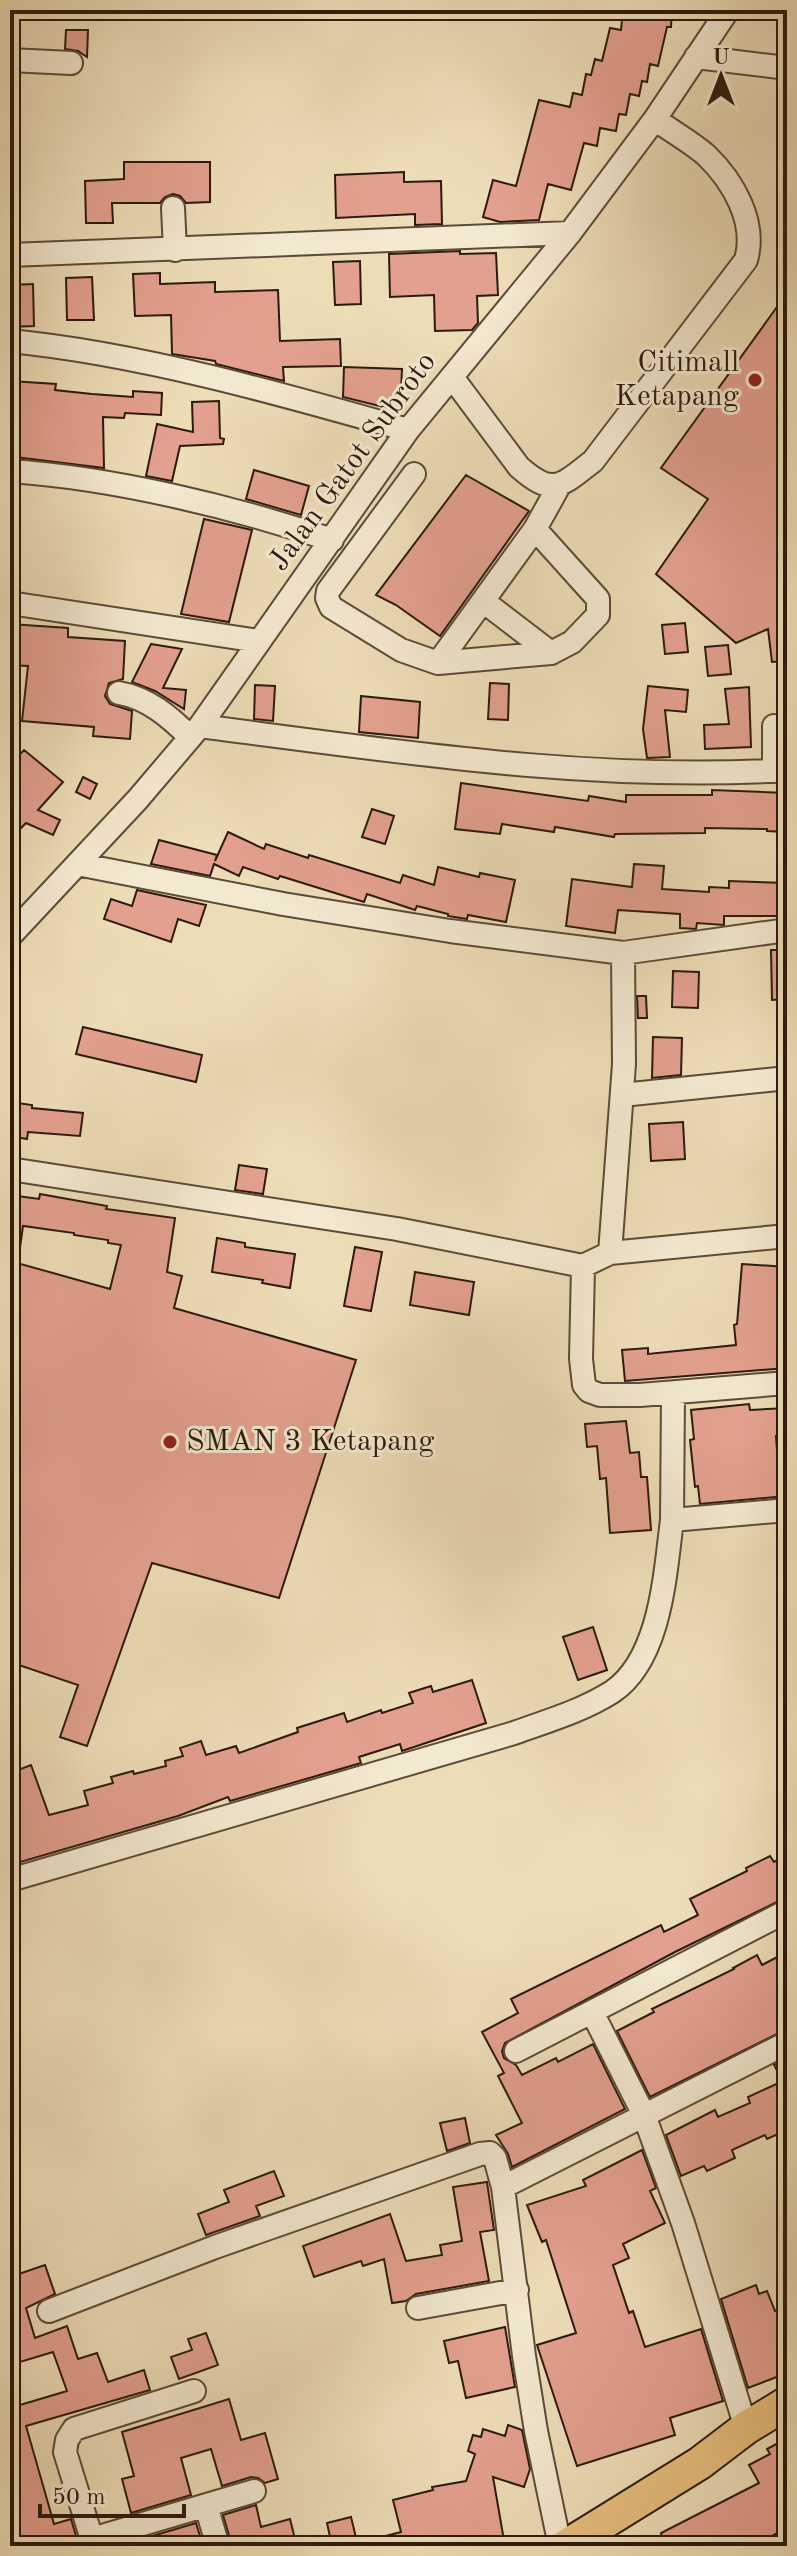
<svg xmlns="http://www.w3.org/2000/svg" width="797" height="2556" font-family="'Old Standard TT',serif">
<style>
.building{fill:#e3a08e;stroke:#2c1a0e;stroke-width:2}
.lines{fill:none;stroke-linecap:round;stroke-linejoin:round}
.minor-casing{stroke:#5c4b38;stroke-width:26}
.highway-casing{stroke:#2c1a0e;stroke-width:36}
.minor{stroke:#f3e9d0;stroke-width:22}
.highway{stroke:#e6be7c;stroke-width:32}
.poi-dot{fill:#8f2418;stroke:#f3e9d0;stroke-width:3}
.labels{text-anchor:middle;dominant-baseline:central;stroke-width:6;stroke-linejoin:round;paint-order:stroke}
.poi-label{font-size:30px;fill:#2c1a0e;stroke:#f3e9d0;text-anchor:end}
.street-label{font-size:30px;fill:#2c1a0e;stroke:#f3e9d0}
</style>
<rect width="100%" height="100%" fill="#edddb7"/>
<filter id="stains"><feTurbulence type="fractalNoise" baseFrequency=".0025" numOctaves="4"/><feColorMatrix values="0 0 0 0 .2 0 0 0 0 .09 0 0 0 0 .02 0 0 0 .5 -.17"/></filter>
<radialGradient id="worn" r=".72"><stop offset=".6" stop-color="#630" stop-opacity="0"/><stop offset="1" stop-color="#630" stop-opacity=".3"/></radialGradient>
<path class="building" d="M623,10H672L671,27H667L658,66L650,64L647,82L642,81L639,96L630,94L626,115L619,114L616,131L600,128L597,146L584,143L571,190L548,184L539,220L500,222L483,217L493,180L516,186L539,100L570,107L573,93L582,95L586,74L591,75L595,59L602,61L610,28L621,30Z
M66,30H88L87,57L78,51L65,49Z
M124,162H210V202L186,203L180,196L173,194L165,197L160,203H112L113,223H86L85,181L124,179Z
M404,172V182L441,181L442,224L415,225V214L336,218L335,175Z
M460,251V254L496,253L498,295L477,296L478,323L472,330L435,331L434,295L390,297L389,254Z
M360,261L361,304L335,305L333,262Z
M160,273V284L215,282V292L278,290L280,341L340,339L341,366L283,367L284,381L216,364L215,361L172,354L171,315L135,316L133,274Z
M92,277L94,320H67L66,278Z
M33,284L34,326L10,327V285Z
M787,293V661L772,662L768,629L736,643L656,574L708,499L661,468Z
M344,367L402,369L400,411L343,397Z
M10,381L56,384L55,390L92,394L133,397V391L162,393L161,415L125,413L124,418L103,417L104,468L15,457Z
M219,401L220,438L224,439L223,444L180,446L172,481L146,476L157,424L193,432L192,402Z
M254,470L309,486L301,515L246,499Z
M466,475L529,511L440,636L396,605L376,595Z
M204,519L252,530L229,622L181,614Z
M685,623L688,652L665,654L662,625Z
M10,624L68,628V637L125,641L123,679L109,683L105,696L110,704L132,711L130,739L93,736L94,727L22,721L28,666L10,665Z
M151,644L182,649L163,688L186,690L184,709L155,691L132,682Z
M728,645L731,674L708,676L705,647Z
M490,683L509,684L508,720L488,719Z
M255,685L275,686L273,721L254,719Z
M648,686L688,690L686,712L665,710L670,757L647,758L643,729Z
M749,687L751,747L705,749L704,725L729,724L725,689Z
M361,696L420,702L418,738L359,732Z
M24,750L63,782L38,810L60,820L53,835L26,823L20,829L10,820V765Z
M83,777L97,784L90,799L76,792Z
M461,783L588,801L589,796L626,802V795H712V790L786,793L785,832L767,831V829L705,828V833L615,834L614,837L555,827L554,832L502,824L500,834L455,829Z
M372,809L394,816L385,844L362,837Z
M228,832L264,849L266,844L308,858L309,855L400,883L403,875L434,885L438,867L479,877L480,873L515,880L506,922L468,915L467,919L448,916V914L417,906L415,910L367,894L364,902L280,876L278,879L243,867L239,876L214,864L210,876L151,864L159,840L217,855L215,861Z
M634,864L664,866L662,889L709,892V887L729,888V881L787,883V916H724V925L697,923L696,929L680,928V914L618,910L615,933L566,926L572,879L632,887Z
M137,890L206,905L199,926L178,919L171,942L104,919L111,899L132,906Z
M771,950H787V999L772,1000Z
M673,971L699,972L698,1008L672,1007Z
M637,996H646L647,1018H638Z
M83,1027L202,1055L196,1082L76,1054Z
M653,1037L682,1038L681,1075L652,1078Z
M10,1102L32,1105V1108L83,1113L80,1136L28,1132L27,1139L10,1136Z
M683,1122L685,1159L651,1161L649,1124Z
M239,1165L267,1169L263,1194L235,1190Z
M40,1194L107,1206L106,1209L175,1218L167,1272L182,1276L174,1308L356,1360L279,1598L152,1563L87,1746L60,1737L78,1685L10,1662V1261L110,1289L121,1245L108,1243V1240L74,1235V1233L23,1226L19,1255L10,1254V1195L39,1199Z
M217,1238L245,1243V1247L295,1254L290,1288L262,1283L263,1280L212,1272Z
M355,1247L382,1252L371,1311L344,1306Z
M742,1264L787,1267V1368L625,1381L622,1350L648,1348V1354L736,1345L734,1325L737,1324Z
M415,1272L474,1282L469,1315L410,1305Z
M749,1404L750,1410L787,1408V1435L776,1436L779,1479L787,1478V1496L700,1504L698,1486L695,1487L690,1440L694,1439L691,1410Z
M626,1421L630,1453L639,1452L641,1477H647L651,1530L610,1533L606,1478L600,1479L597,1446L587,1447L585,1424Z
M593,1627L607,1670L578,1680L563,1637Z
M472,1680L486,1723L402,1751L400,1744L359,1757L361,1763L230,1801L228,1797L178,1816L10,1865V1773L31,1765L49,1815L88,1805L84,1791L113,1783L111,1777L133,1771L134,1774L166,1766L165,1761L183,1756L180,1748L201,1741L206,1755L236,1746L239,1753L298,1732L297,1728L344,1713L347,1722L381,1710L382,1713L413,1703L409,1693L431,1686L433,1692Z
M787,1855V1897L675,1952L505,2043L502,2051L504,2058L516,2065L522,2075L556,2058L558,2062L593,2044L625,2109L512,2167L508,2154L496,2135L522,2123L498,2076L504,2073L482,2032L518,2013L511,1999L661,1925L664,1932L698,1915L690,1899L747,1871L746,1868L770,1856L774,1862Z
M787,1952V1984L781,1988L787,2000V2029L650,2097L617,2031L654,2012L652,2009L734,1969L733,1968L757,1955L762,1965Z
M787,2059V2130L767,2139L765,2135L732,2150L735,2158L707,2171L704,2166L681,2176L666,2135L715,2110L718,2117L750,2103L748,2097L783,2081L774,2065Z
M465,2118L470,2143L447,2151L440,2123Z
M642,2150L656,2188L650,2191L665,2223L623,2244L629,2258L613,2265L629,2313L633,2311L645,2347L701,2329L723,2401L670,2418L675,2435L577,2466L537,2345L576,2333L546,2240L542,2242L527,2205L586,2186L583,2180Z
M274,2171L284,2196L256,2206L260,2216L206,2235L198,2214L229,2202L224,2190Z
M487,2182L494,2230L480,2232L489,2281L416,2294L406,2301L392,2303L384,2259L363,2266L361,2261L314,2277L303,2246L390,2214L406,2261L442,2255L440,2245L462,2241L453,2187Z
M45,2265L55,2294L26,2308L35,2338L67,2326L78,2359L97,2353L108,2382L144,2370L150,2390L26,2426L54,2524L71,2519L79,2546H10V2387L14,2386L20,2405L67,2391L53,2352L10,2365V2277Z
M756,2285L759,2294L767,2291L775,2311L787,2307V2373L748,2388L721,2299Z
M505,2327L515,2387L466,2398L458,2361L449,2363L444,2341Z
M206,2333L218,2365L179,2379L171,2357L192,2350L188,2339Z
M229,2399L241,2440L265,2433L278,2479L265,2483L258,2478L251,2477L222,2486L211,2449L181,2458L191,2495L131,2513L122,2479L134,2476L122,2432Z
M508,2425L522,2430L530,2469L524,2487L493,2477L505,2546H367L366,2541L401,2532L393,2500L433,2490L432,2487L466,2481L475,2454L468,2451L473,2435L481,2437L483,2429L505,2436Z
M782,2441L787,2449V2528L753,2546H664L661,2533L759,2483L749,2465L770,2454L767,2449Z
M256,2505L261,2527L290,2519L296,2543L283,2546H232L223,2515Z
M351,2517L358,2546H332L327,2523Z
M196,2523L203,2546H141L139,2540Z"/>
<g class="lines">
<defs>
<path id="minor" d="M696,57L787,68
M10,60L71,63
M173,208L175,250
M10,255L570,233
M10,341C142,354 281,394 408,430
M452,377L519,467C553,497 561,486 593,461L746,260C757,222 733,181 706,155C691,142 671,131 655,119
M10,471C114,478 234,507 332,540
M414,474L328,591L327,598L331,607L401,650L438,663L535,529L560,484
M483,601L551,653
M10,603L258,641
M438,663L551,653L572,642L598,615V599L535,529
M119,693C148,698 170,717 190,737
M200,726C395,751 590,782 787,770
M774,726V771
M77,864L283,904L450,931L623,953L787,930
M10,936L138,799L200,726L408,430L570,233L655,119L728,10
M622,1095L787,1078
M10,1169L397,1229L583,1266L610,1253L787,1236
M610,1253L624,1064L623,953
M583,1266L581,1359L584,1385L589,1391L600,1395H640L787,1383
M673,1394L672,1520L787,1510
M10,1880L514,1733C547,1721 582,1711 612,1692C661,1659 665,1574 672,1520
M592,2012L644,2115L683,2223L746,2428
M516,2051L787,1911
M503,2187L787,2043
M418,2308L517,2290
M49,2311L215,2247L480,2154L490,2153L495,2158L503,2187L524,2356L536,2431L560,2546
M206,2506L218,2546
M92,2539L254,2491
M94,2546L65,2452L67,2440L74,2429L194,2391"/>
<path id="highway" d="M566,2546L700,2463L746,2428L787,2403"/>
</defs>
<use href="#minor" class="minor-casing"/>
<use href="#highway" class="highway-casing"/>
<use href="#minor" class="minor"/>
<use href="#highway" class="highway"/>
</g>
<g class="poi-dot">
<circle cx="755" cy="380" r="8"/>
<circle cx="170" cy="1442" r="8"/>
</g>
<g class="labels">
<g class="poi-label">
<text x="739" y="363">Citimall<tspan x="739" dy="34">Ketapang</tspan></text>
<text x="186" y="1442" text-anchor="start">SMAN 3 Ketapang</text>
</g>
<g class="street-label">
<text transform="translate(353 462) rotate(-54)">Jalan Gatot Subroto</text>
</g>
</g>
<rect width="797" height="2556" fill="none" stroke="#edddb7" stroke-width="40"/>
<rect x="12" y="12" width="773" height="2532" fill="none" stroke="#2c1a0e" stroke-width="4"/>
<rect x="20" y="20" width="757" height="2516" fill="none" stroke="#2c1a0e" stroke-width="2"/>
<g transform="translate(721 76)" stroke="#f3e9d0" stroke-width="6" paint-order="stroke">
<path d="M0-6L14 30L0 20L-14 30Z" fill="#2c1a0e"/>
<text y="-12" font-size="22" font-weight="bold" text-anchor="middle" fill="#2c1a0e">U</text>
</g>
<path d="M40 2504v12h144v-12" fill="none" stroke="#2c1a0e" stroke-width="4"/>
<text x="52" y="2504" font-size="24" fill="#2c1a0e" stroke="#f3e9d0" stroke-width="6" paint-order="stroke">50 m</text>
<rect width="100%" height="100%" filter="url(#stains)"/>
<rect width="100%" height="100%" fill="url(#worn)"/>
</svg>
